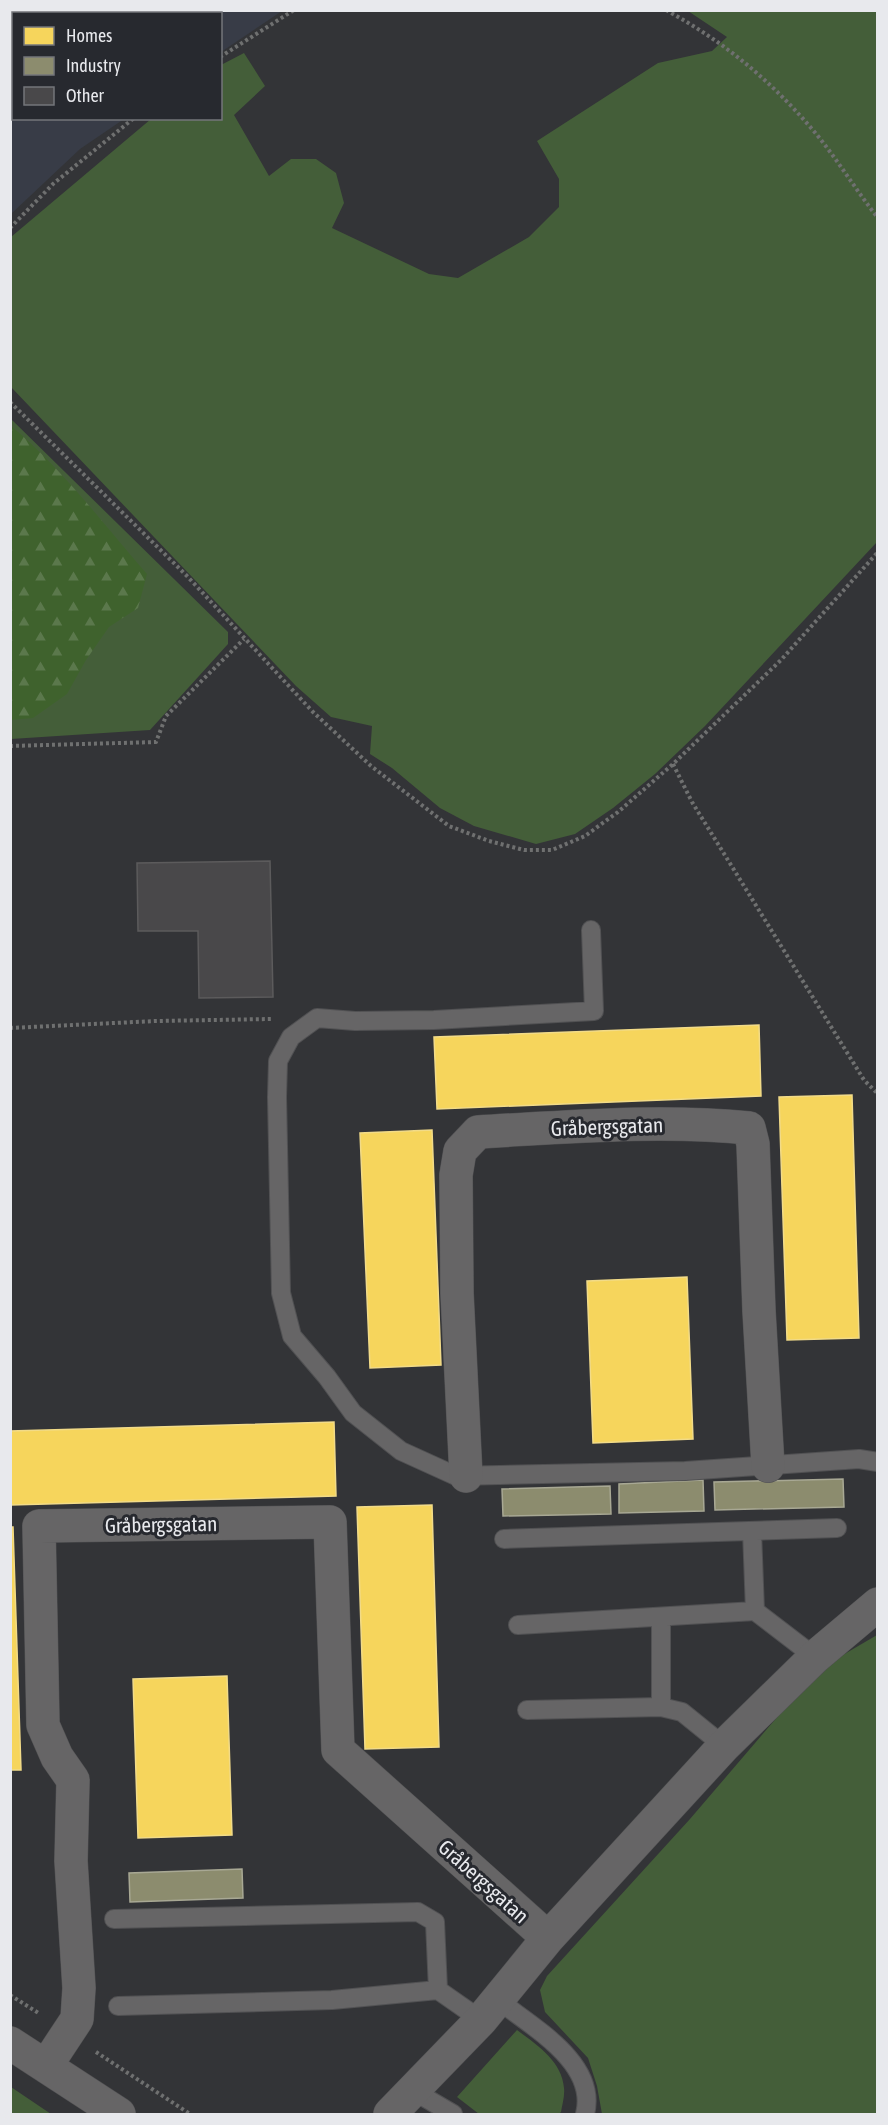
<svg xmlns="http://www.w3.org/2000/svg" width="888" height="2125" font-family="'Asap Condensed',sans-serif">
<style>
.built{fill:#383c47}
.green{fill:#445e39}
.forest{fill:url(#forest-firs)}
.homes{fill:#f6d55c;stroke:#f2db88;stroke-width:1.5}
.industry{fill:#8c8c6e;stroke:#a8a894;stroke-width:1.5}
.building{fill:#49484a;stroke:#5c5b5c;stroke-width:1.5}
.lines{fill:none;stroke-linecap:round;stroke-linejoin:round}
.service-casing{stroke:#515153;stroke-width:20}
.minor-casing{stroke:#515153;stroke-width:34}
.path{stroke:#6f7070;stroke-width:4;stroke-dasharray:3 3;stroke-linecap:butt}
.service{stroke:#666566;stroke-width:18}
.minor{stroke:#666566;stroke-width:33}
.labels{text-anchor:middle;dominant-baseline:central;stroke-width:6;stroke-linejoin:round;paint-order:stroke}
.street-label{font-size:21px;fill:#e8e9ed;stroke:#27292f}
</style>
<defs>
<pattern id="forest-firs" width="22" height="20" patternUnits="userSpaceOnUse" patternTransform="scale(1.5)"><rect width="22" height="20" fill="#3f622d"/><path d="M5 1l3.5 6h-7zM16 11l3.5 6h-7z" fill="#5b784c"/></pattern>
</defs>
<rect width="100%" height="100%" fill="#333437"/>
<path class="built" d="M11,10H282V11L221,52L220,14H14V118L124,119L80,149L11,214Z"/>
<path class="green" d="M688,11H877V542L705,726L655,774L613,808L575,834L536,844L474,826L440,808L392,768L370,754L372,726L331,717L296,686L11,387V237L151,119L220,118L221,65L244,53L265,86L234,115L269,176L291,159H316L336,173L344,203L332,228L429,274L458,278L529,237L559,207V179L537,141L658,63L712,51L727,37Z
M10,418L228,632V644L150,730L11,739Z
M877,1635V2114H602L597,2086L588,2058L545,2012L540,1990L547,1976L690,1819L779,1715L836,1659Z
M517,2030C537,2045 562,2061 564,2088C565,2096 562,2105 561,2112L559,2114H479L457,2097Z
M10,2087H11L51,2114H11Z"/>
<path class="forest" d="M11,426C60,466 105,526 147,574L138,608L109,627L86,660L67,694L33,718L11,720Z"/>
<path class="homes" d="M759,1025L761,1096L437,1109L434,1037Z
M852,1095L859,1338L787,1340L779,1097Z
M432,1130L441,1365L370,1368L360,1133Z
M687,1277L693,1439L593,1443L587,1281Z
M334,1422L336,1496L11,1505L10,1431Z
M432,1505L439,1747L365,1749L357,1507Z
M10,1527H13L21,1770H10Z
M227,1676L232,1835L138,1838L133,1679Z"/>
<path class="industry" d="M843,1479L844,1507L715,1510L714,1482Z
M703,1480L704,1511L619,1513V1484Z
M610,1486L611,1514L503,1516L502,1489Z
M242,1869L243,1898L130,1902L129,1873Z"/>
<path class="building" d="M270,861L273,997L199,998L198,931H138L137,863Z"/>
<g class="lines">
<defs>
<path id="service" d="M591,930L594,1011L434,1020L355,1021L317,1018L291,1037L278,1061L277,1097L281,1293L292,1336L327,1377L353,1413L401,1451L456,1476L685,1471L859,1459L878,1462
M752,1531L755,1611L815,1657
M504,1539L837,1528
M518,1625L755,1611
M661,1707V1617
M527,1710L661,1707L682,1712L724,1746
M114,1919L418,1912L435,1922L438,1990L481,2020
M498,2000C532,2027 598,2063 585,2114
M118,2006L332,2000L438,1990
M412,2090L453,2114"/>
<path id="minor" d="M466,1476L457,1293L456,1175L460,1151L478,1132C568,1127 659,1119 749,1128L753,1144L759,1311L768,1466
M10,2043L119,2114
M46,2066L77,2019L79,1988L71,1861L73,1780L57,1757L43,1725L39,1526L330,1522L338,1750L548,1938
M390,2114L481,2020L548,1938L724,1746L815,1657L878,1604"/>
</defs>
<use href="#service" class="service-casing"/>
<use href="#minor" class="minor-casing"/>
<path class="path" d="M666,10C724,42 769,79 812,129C836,157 855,189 878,218
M220,57L294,10
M10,228L53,184L134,118
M10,402L187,576L312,711L371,766L449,826L489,841L524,850H552L585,836L618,812L673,764L781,660L878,552
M10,746L156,742L166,716L244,639
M673,764L692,802L864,1080L878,1094
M10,1028L156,1021L271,1019
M10,1995L40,2014
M96,2052L190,2114"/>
<use href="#service" class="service"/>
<use href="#minor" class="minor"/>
</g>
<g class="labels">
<g class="street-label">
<text transform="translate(607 1126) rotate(-2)">Gråbergsgatan</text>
<text transform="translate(161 1524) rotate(-1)">Gråbergsgatan</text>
<text transform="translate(484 1881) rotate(42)">Gråbergsgatan</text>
</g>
</g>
<rect width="888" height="2125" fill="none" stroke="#e8e9ed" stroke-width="24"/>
<rect x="12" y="12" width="210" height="108" fill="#27292f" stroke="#74767b" stroke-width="1.5"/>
<rect x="24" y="27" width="30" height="18" fill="#f6d55c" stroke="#74767b" stroke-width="1.5"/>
<text x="66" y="42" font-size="18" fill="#e8e9ed">Homes</text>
<rect x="24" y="57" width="30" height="18" fill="#8c8c6e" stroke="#74767b" stroke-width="1.5"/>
<text x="66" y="72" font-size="18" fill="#e8e9ed">Industry</text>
<rect x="24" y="87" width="30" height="18" fill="#49484a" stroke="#74767b" stroke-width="1.5"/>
<text x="66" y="102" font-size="18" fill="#e8e9ed">Other</text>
</svg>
